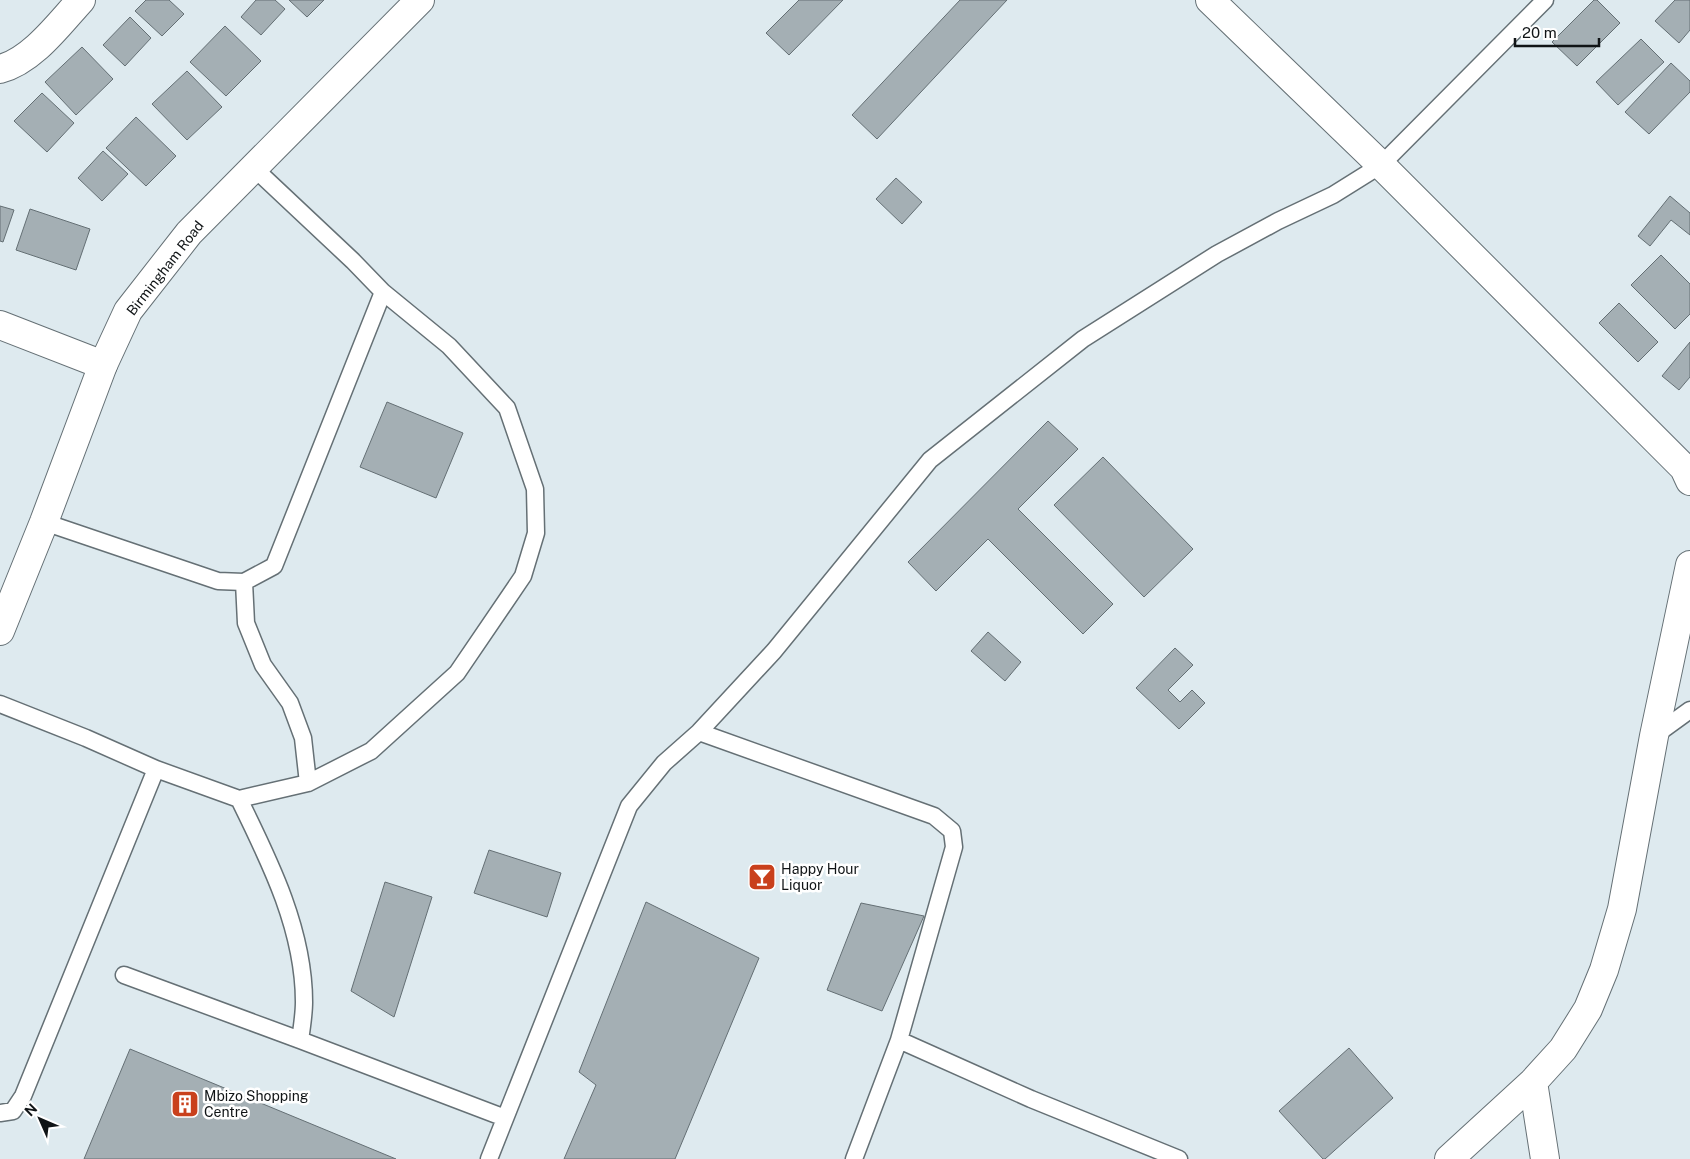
<svg xmlns="http://www.w3.org/2000/svg" width="1690" height="1159" font-family="'Public Sans',sans-serif">
<style>
.building{fill:#a4afb4;stroke:#646f74}
.lines{fill:none;stroke-linecap:round;stroke-linejoin:round}
.service-casing{stroke:#657075;stroke-width:19}
.minor-casing{stroke:#657075;stroke-width:30}
.tertiary-casing{stroke:#657075;stroke-width:30}
.service{stroke:#fff;stroke-width:16}
.minor{stroke:#fff;stroke-width:28}
.tertiary{stroke:#fff;stroke-width:28}
.labels{text-anchor:middle;dominant-baseline:central;stroke-width:5;stroke-linejoin:round;paint-order:stroke}
.street-label{font-size:14px;fill:#101416;stroke:#fff}
.poi-label{font-size:14px;fill:#101416;stroke:#fff;text-anchor:start}
</style>
<rect width="100%" height="100%" fill="#deeaef"/>
<path class="building" d="M146,0H169L184,14L162,36L135,11Z
M256,0H275L285,9L261,35L241,17Z
M289,0H324L307,17Z
M799,0H843L789,55L766,33Z
M960,0H1007L877,139L852,115Z
M1594,0H1597L1620,23L1577,66L1552,42Z
M1675,0H1690V30L1679,43L1655,21Z
M130,17L151,38L125,66L103,45Z
M225,26L261,61L226,96L190,62Z
M1641,39L1664,62L1618,105L1596,82Z
M82,47L113,79L76,115L45,82Z
M1671,63L1690,81V92L1649,134L1625,112Z
M187,71L222,107L187,140L152,104Z
M42,93L74,123L47,152L14,121Z
M136,117L176,156L146,186L106,148Z
M103,151L128,174L102,201L78,178Z
M896,178L922,202L902,224L876,199Z
M1670,196L1690,213V235L1671,220L1650,246L1638,236Z
M0,206L14,210L3,242L0,241Z
M30,209L90,229L76,270L16,250Z
M1661,255L1690,284V314L1675,329L1631,285Z
M1619,303L1658,342L1638,362L1599,323Z
M1690,342V377L1679,390L1662,376Z
M387,402L463,433L436,498L360,467Z
M1048,421L1078,449L1018,509L1113,604L1083,634L988,539L936,591L908,562Z
M1103,457L1193,549L1144,597L1054,505Z
M988,632L1021,662L1005,681L971,651Z
M1175,648L1193,665L1168,690L1180,702L1192,690L1205,703L1179,729L1136,688Z
M489,850L561,873L547,917L474,893Z
M385,882L432,897L394,1017L351,991Z
M646,902L759,958L675,1159H564L596,1085L579,1072Z
M861,903L924,916L882,1011L827,990Z
M1349,1048L1393,1098L1325,1159H1323L1279,1111Z
M130,1049L396,1159H84Z"/>
<g class="lines">
<defs>
<path id="service" d="M44,522L218,581L244,582L274,566L383,292L353,261L253,167
M244,582L246,623L263,665L290,703L303,738L308,783
M0,704L86,738L156,769L239,799L308,783L371,751L457,673L523,576L536,533L535,489L507,408L449,346L383,292
M699,732L934,816L952,831L954,847L899,1040
M1654,736L1690,710
M239,799C270,862 304,930 304,1002C304,1014 302,1027 300,1040
M124,975L300,1040L505,1118
M0,1113L13,1111L23,1096L156,769
M489,1159L629,806L664,763L699,732L774,651L930,460L1083,339L1217,254L1278,221L1333,195L1381,165L1545,0
M854,1159L899,1040L1031,1099L1179,1159"/>
<path id="minor" d="M1210,0L1381,165L1684,468L1690,481
M0,69C32,61 59,24 81,0
M0,325L103,365
M1533,1082L1545,1159
M1449,1159L1533,1082L1563,1049L1588,1009L1604,970L1622,909L1654,736L1690,565"/>
<path id="tertiary" d="M0,631L44,522L103,365L128,311L189,233L420,0"/>
</defs>
<use href="#service" class="service-casing"/>
<use href="#minor" class="minor-casing"/>
<use href="#tertiary" class="tertiary-casing"/>
<use href="#service" class="service"/>
<use href="#minor" class="minor"/>
<use href="#tertiary" class="tertiary"/>
</g>
<defs>
<symbol id="bar-square" viewBox="-11 -11 22 22"><rect x="-9" y="-9" width="18" height="18" rx="4" fill="#c9401c" stroke="#fff"/><path d="M-6-5H6L.8 .8V4.5H3.5V6h-7V4.5H-.8V.8Z" fill="#fff"/></symbol>
<symbol id="building-square" viewBox="-11 -11 22 22"><rect x="-9" y="-9" width="18" height="18" rx="4" fill="#c9401c" stroke="#fff"/><path d="M-4-6H4V6H1V3H-1V6H-4ZM-2.5-4.3h1.7v1.8h-1.7ZM.8-4.3h1.7v1.8H.8ZM-2.5-1h1.7V.8h-1.7ZM.8-1h1.7V.8H.8Z" fill="#fff"/></symbol>
</defs>
<g fill-rule="evenodd">
<use href="#bar-square" x="746" y="861" width="32" height="32"/>
<use href="#building-square" x="169" y="1088" width="32" height="32"/>
</g>
<g class="labels">
<g class="street-label">
<text transform="translate(165 268) rotate(-52)">Birmingham Road</text>
</g>
<g class="poi-label">
<text x="781" y="869">Happy Hour<tspan x="781" dy="16">Liquor</tspan></text>
<text x="204" y="1096">Mbizo Shopping<tspan x="204" dy="16">Centre</tspan></text>
</g>
</g>
<g transform="translate(40 1119) rotate(315)" stroke="#ffffff" stroke-width="4" paint-order="stroke">
<path d="M0-4L9 19L0 12L-9 19Z" fill="#101416"/>
<text y="-8" font-size="14" font-weight="bold" text-anchor="middle" fill="#101416">N</text>
</g>
<path d="M1515 38v8h84v-8" fill="none" stroke="#101416" stroke-width="2.5"/>
<text x="1522" y="38" font-size="15" fill="#101416" stroke="#ffffff" stroke-width="4" paint-order="stroke">20 m</text>
</svg>
